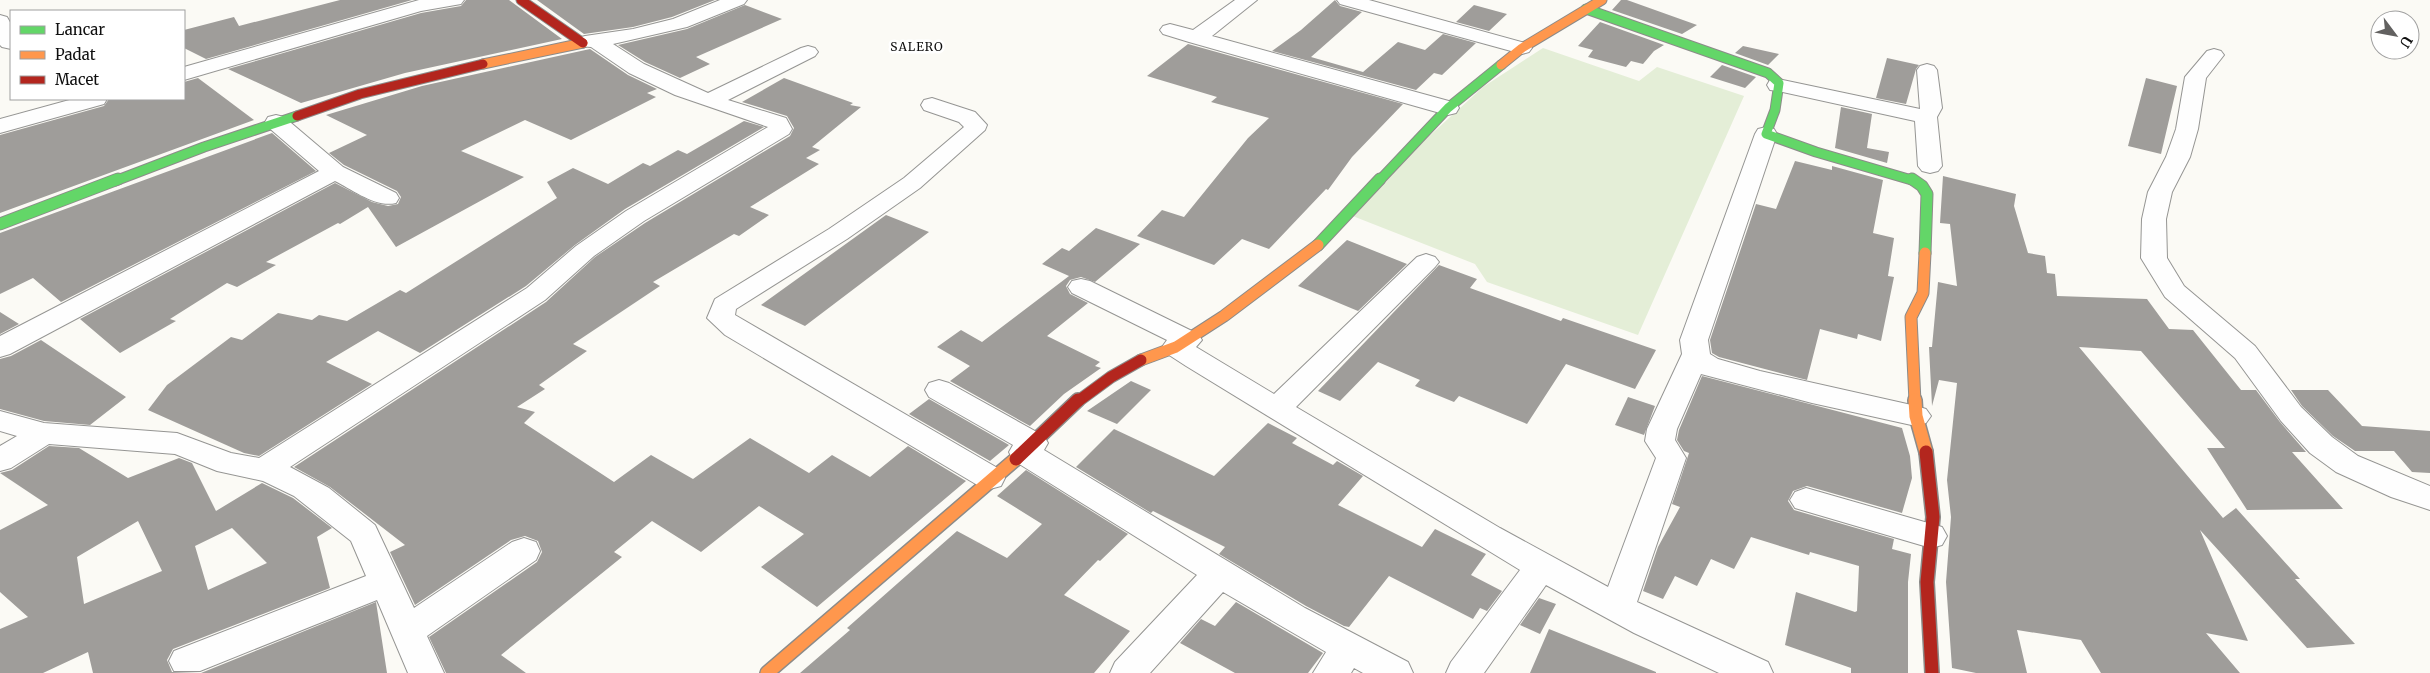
<svg xmlns="http://www.w3.org/2000/svg" width="2430" height="673" font-family="Merriweather,serif">
<style>
.green{fill:#e4eed7}
.building{fill:#9f9d9a;fill-rule:evenodd}
.lines{fill:none;stroke-linecap:round;stroke-linejoin:round}
.street-casing{stroke:#959593;stroke-width:2}
.fast-far1-casing{stroke:#8c8b89;stroke-width:11}
.fast-casing{stroke:#8c8b89;stroke-width:13}
.slow-far2-casing{stroke:#8c8b89;stroke-width:11}
.slow-far1-casing{stroke:#8c8b89;stroke-width:13}
.slow-casing{stroke:#8c8b89;stroke-width:16}
.jam-far2-casing{stroke:#8c8b89;stroke-width:11}
.jam-far1-casing{stroke:#8c8b89;stroke-width:13}
.jam-casing{stroke:#8c8b89;stroke-width:16}
.street{fill:#fefefe;fill-rule:evenodd}
.fast-far1{stroke:#63d668;stroke-width:9}
.fast{stroke:#63d668;stroke-width:11}
.slow-far2{stroke:#ff974d;stroke-width:9}
.slow-far1{stroke:#ff974d;stroke-width:11}
.slow{stroke:#ff974d;stroke-width:13}
.jam-far2{stroke:#b3261e;stroke-width:9}
.jam-far1{stroke:#b3261e;stroke-width:11}
.jam{stroke:#b3261e;stroke-width:13}
.labels{text-anchor:middle;dominant-baseline:central;stroke-width:5;stroke-linejoin:round;paint-order:stroke}
.far-quarter-label{font-size:12px;letter-spacing:1px;fill:#0f0f0f;stroke:#fff}
</style>
<rect width="100%" height="100%" fill="#fbfaf5"/>
<path class="green" d="M1543,48L1639,81L1657,67L1744,96L1638,335L1487,282L1475,264L1345,213L1483,87Z"/>
<path class="building" d="M340,0H412L206,59L184,48V30L234,17L239,26Z
M466,0H509L562,39L405,73L301,103L228,69L421,13L461,6Z
M537,0H715L672,17L633,27L584,34Z
M1335,0L1340,6L1362,12L1311,57L1363,72L1398,42L1425,50L1443,34L1476,43L1442,75L1434,73L1416,90L1272,51L1301,30Z
M1621,0H1627L1697,25L1682,34L1612,10Z
M745,5L782,19L696,57L710,64L680,78L645,62L618,45L687,29Z
M1474,5L1507,14L1489,31L1456,22Z
M1600,22L1664,45L1654,51L1643,64L1631,61L1626,67L1588,57L1593,50L1578,46Z
M1188,44L1403,104L1352,157L1328,190L1326,189L1269,249L1242,239L1214,265L1137,236L1162,210L1184,217L1248,138L1269,118L1211,102L1217,97L1147,76Z
M1743,46L1779,54L1768,65L1735,53Z
M590,49L628,75L657,89L647,93L656,97L571,140L525,120L461,151L524,177L396,247L368,207L340,224L338,223L266,262L276,265L237,287L227,283L170,319L176,321L120,353L80,319L335,183L372,202L388,206L398,204L401,197L397,191L344,165L329,153L367,135L326,115L422,86Z
M1887,58L1919,65L1916,69L1906,104L1876,98Z
M1722,65L1756,77L1745,88L1710,77Z
M198,78L254,120L0,213V135L104,106L109,99H184V82Z
M784,78L853,103L850,105L861,107L812,147L820,150L806,158L819,164L750,207L769,215L739,236L734,234L653,282L660,286L573,344L587,351L539,385L545,389L517,407L535,412L524,423L614,482L651,455L693,479L750,438L809,473L832,455L870,477L908,446L966,481L817,607L761,567L804,534L759,506L701,552L652,521L614,552L622,557L501,655L526,673H446L429,637L537,562L542,552L538,541L525,536L511,540L415,605L390,552L405,545L330,487L294,467L546,302L595,257L645,223L790,136L794,128L787,116L742,102Z
M2146,78L2177,86L2161,154L2128,146Z
M1841,107L1872,114L1867,148L1889,152L1887,163L1835,148Z
M744,121L764,127L625,209L575,245L526,286L420,353L378,331L326,362L372,384L259,456L244,453L148,410L167,385L231,337L242,340L278,313L312,320L319,315L347,321L400,290L406,293L557,198L547,182L573,168L608,184L643,163L650,166L678,150L687,154Z
M272,133L316,171L61,302L33,278L0,294V233Z
M1795,161L1832,170V166L1883,180L1873,233L1894,238L1888,276L1894,277L1881,341L1858,334L1857,339L1820,329L1807,380L1719,357L1712,353L1710,340L1756,204L1776,209Z
M1943,176L2016,194L2014,206L2028,253L2045,256L2047,273L2055,274L2057,296L2147,299L2169,329L2193,330L2241,390H2256L2280,422L2306,452H2292L2343,509L2247,510L2207,448H2225L2141,351L2079,347L2223,518L2236,508L2300,579H2295L2355,644L2307,648L2200,530L2248,641L2206,633L2240,673H2101L2081,640L2017,630L2027,673H1976L1952,668L1946,582L1951,517L1947,480L1957,383L1939,380L1932,406L1929,347H1932L1938,282L1957,286L1950,224L1940,223Z
M886,215L929,232L805,326L761,305Z
M1096,228L1140,244L1095,282L1081,277L1070,280L1066,286L1070,294L1088,303L1047,336L1100,362L1095,366L1101,368L1064,394L1030,426L950,381L970,366L937,347L961,330L982,342L1069,276L1042,264L1062,248L1069,251Z
M1347,240L1407,264L1358,311L1298,286Z
M1439,265L1477,279L1470,288L1561,321L1563,318L1656,350L1635,389L1566,364L1527,424L1459,396L1454,402L1415,386L1420,380L1378,362L1340,401L1318,391Z
M0,312L19,324L0,334Z
M41,340L126,397L90,425L44,421L0,409V359L11,356Z
M1702,376L1902,428L1910,456L1912,478L1902,513L1807,486L1793,491L1788,501L1794,510L1894,539L1892,549L1911,554L1908,582V673H1851V668L1785,645L1796,592L1855,612L1857,611L1859,566L1810,552L1809,555L1751,537L1734,569L1711,559L1697,586L1675,576L1663,599L1643,591L1658,547L1680,507L1672,504L1689,453L1684,451L1677,440L1679,430Z
M1131,381L1151,390L1117,424L1087,411Z
M2291,390H2328L2362,426L2430,431V473L2412,472L2394,451H2355L2333,436L2302,406Z
M1628,397L1655,406L1644,435L1615,425Z
M929,399L1009,445L990,461L909,414Z
M1268,423L1297,438L1292,443L1333,465L1337,461L1363,476L1338,505L1422,547L1435,529L1486,554L1471,575L1502,591L1487,611L1480,608L1473,619L1389,576L1349,627L1344,626L1306,606L1219,554L1225,547L1153,511L1151,513L1076,467L1114,429L1214,476Z
M49,446L79,448L128,478L179,458L192,463L216,511L262,483L293,498L332,528L317,537L330,588L173,649L167,660L172,672L201,673L376,602L387,673H93L88,652L43,673H0V629L28,617L0,592V530L48,505L0,473L12,470ZM138,521L162,571L84,604L77,557ZM232,528L267,563L208,590L195,546Z
M1026,470L1128,534L1100,561L1098,560L1064,595L1130,631L1094,673H800L850,630L847,628L957,531L1007,558L1042,524L997,496Z
M1539,598L1556,604L1540,634L1520,625Z
M1236,602L1323,653L1308,673H1235L1180,643L1201,619L1215,626Z
M1549,629L1656,672V673H1530Z"/>
<g class="lines">
<defs>
<path id="street" d="M419,0H464L461,4L421,11L184,80V67Z
M720,0H747L744,4L687,27L613,44L644,64L708,93L801,48L808,46L815,48L818,52L815,56L728,100L786,118L792,129L789,134L644,221L594,256L545,300L290,467L329,488L375,525L414,608L512,542L524,538L536,542L540,551L536,560L427,636L444,673H408L377,600L200,671H174L169,661L174,651L366,576L351,541L294,496L263,481L217,471L175,454L49,444L11,468L0,471V446L17,436L0,431V411L44,423L177,433L231,453L259,458L527,288L576,246L626,211L768,127L675,95L629,73L591,47L578,46L575,42L578,38L585,36L633,29L673,19Z
M1235,0H1257L1212,36L1456,103L1459,108L1456,113L1448,115L1440,113L1189,42L1163,34L1160,30L1163,26L1170,24L1193,30Z
M1337,0H1369L1529,44L1532,48L1529,52L1522,54L1340,4Z
M0,15L7,17L11,24V49L2,47L0,45Z
M2214,49L2221,51L2224,55L2206,78L2198,129L2190,157L2172,192L2166,219L2167,258L2184,286L2255,346L2301,407L2332,437L2358,456L2430,486V510L2391,497L2336,472L2310,453L2281,421L2235,358L2165,297L2141,258L2142,219L2148,192L2166,157L2176,129L2185,77L2207,51Z
M1927,64L1934,66L1937,70L1942,108L1937,117L1942,166L1938,171L1930,173L1922,171L1918,166L1915,121L1778,91L1770,90L1767,85L1770,80L1778,79L1920,109L1917,70L1920,66Z
M932,98L975,112L987,125L985,130L920,188L847,239L736,309L735,315L1001,470L1005,478L1001,486L990,489L979,486L725,335L707,318L715,299L829,229L904,178L964,127L959,122L924,110L921,105L924,100Z
M73,99H107L104,104L0,133V119Z
M276,115L284,117L343,167L396,193L399,198L396,203C376,208 353,190 335,181L10,354L0,357V336L319,171L268,127L265,122L268,117Z
M1766,127L1774,129L1777,134L1708,340L1710,354L1718,359L1760,371L1916,406L1926,409L1931,416L1926,423L1916,426L1812,403L1701,374L1677,429L1675,440L1686,458L1637,602L1768,662L1773,673H1719L1634,633L1546,585L1484,673H1446L1451,662L1520,570L1186,366L1166,353L1162,347L1167,340L1072,293L1068,287L1072,281L1081,279L1090,281L1198,334L1202,340L1196,347L1274,394L1417,257L1426,254L1435,257L1439,262L1435,267L1296,407L1500,528L1608,587L1656,458L1645,441L1647,429L1682,354L1680,340L1755,134L1758,129Z
M939,380L949,383L1044,436L1048,443L1044,450L1305,608L1408,662L1413,673H1363L1354,668L1351,673H1313L1326,652L1223,592L1150,673H1110L1115,662L1197,575L1013,460L1009,452L1013,445L929,397L925,390L929,383Z
M1806,488L1942,527L1947,536L1942,545L1931,548L1795,508L1790,500L1795,492Z"/>
<path id="fast-far1" d="M1586,9L1768,73L1779,83L1775,110L1766,134L1816,152L1915,181
M115,181L204,147L297,116
M1379,181L1448,108L1501,65"/>
<path id="fast" d="M1912,179L1922,186L1927,194L1925,253
M0,224L118,179
M1318,245L1380,179"/>
<path id="slow-far2" d="M483,64L583,43
M1501,65L1522,48L1602,0"/>
<path id="slow-far1" d="M1141,360L1176,347L1224,316L1318,245
M1915,402L1911,317L1923,293L1925,253"/>
<path id="slow" d="M1915,400L1916,416L1926,452
M767,673L1016,459"/>
<path id="jam-far2" d="M521,0L583,43
M297,116L360,94L483,64"/>
<path id="jam-far1" d="M1077,402L1111,377L1141,360"/>
<path id="jam" d="M1926,452L1933,517L1927,582L1932,673
M1016,459L1078,400"/>
</defs>
<use href="#street" class="street-casing"/>
<use href="#fast-far1" class="fast-far1-casing"/>
<use href="#fast" class="fast-casing"/>
<use href="#slow-far2" class="slow-far2-casing"/>
<use href="#slow-far1" class="slow-far1-casing"/>
<use href="#slow" class="slow-casing"/>
<use href="#jam-far2" class="jam-far2-casing"/>
<use href="#jam-far1" class="jam-far1-casing"/>
<use href="#jam" class="jam-casing"/>
<use href="#street" class="street"/>
<use href="#fast-far1" class="fast-far1"/>
<use href="#fast" class="fast"/>
<use href="#slow-far2" class="slow-far2"/>
<use href="#slow-far1" class="slow-far1"/>
<use href="#slow" class="slow"/>
<use href="#jam-far2" class="jam-far2"/>
<use href="#jam-far1" class="jam-far1"/>
<use href="#jam" class="jam"/>
</g>
<g class="labels">
<g class="far-quarter-label">
<text x="917" y="46">SALERO</text>
</g>
</g>
<rect x="10" y="10" width="175" height="90" fill="#ffffff" stroke="#9f9f9f"/>
<rect x="20" y="26" width="25" height="8" fill="#63d668" stroke="#9f9f9f"/>
<text x="55" y="35" font-size="15" fill="#0f0f0f">Lancar</text>
<rect x="20" y="51" width="25" height="8" fill="#ff974d" stroke="#9f9f9f"/>
<text x="55" y="60" font-size="15" fill="#0f0f0f">Padat</text>
<rect x="20" y="76" width="25" height="8" fill="#b3261e" stroke="#9f9f9f"/>
<text x="55" y="85" font-size="15" fill="#0f0f0f">Macet</text>
<g transform="translate(2395 35) rotate(122)"><circle r="24" fill="#ffffff" stroke="#9f9f9f"/>
<path d="M0-4L9 19L0 12L-9 19Z" fill="#626160"/>
<text y="-8" font-size="14" font-weight="bold" text-anchor="middle" fill="#0f0f0f">U</text>
</g>
</svg>
